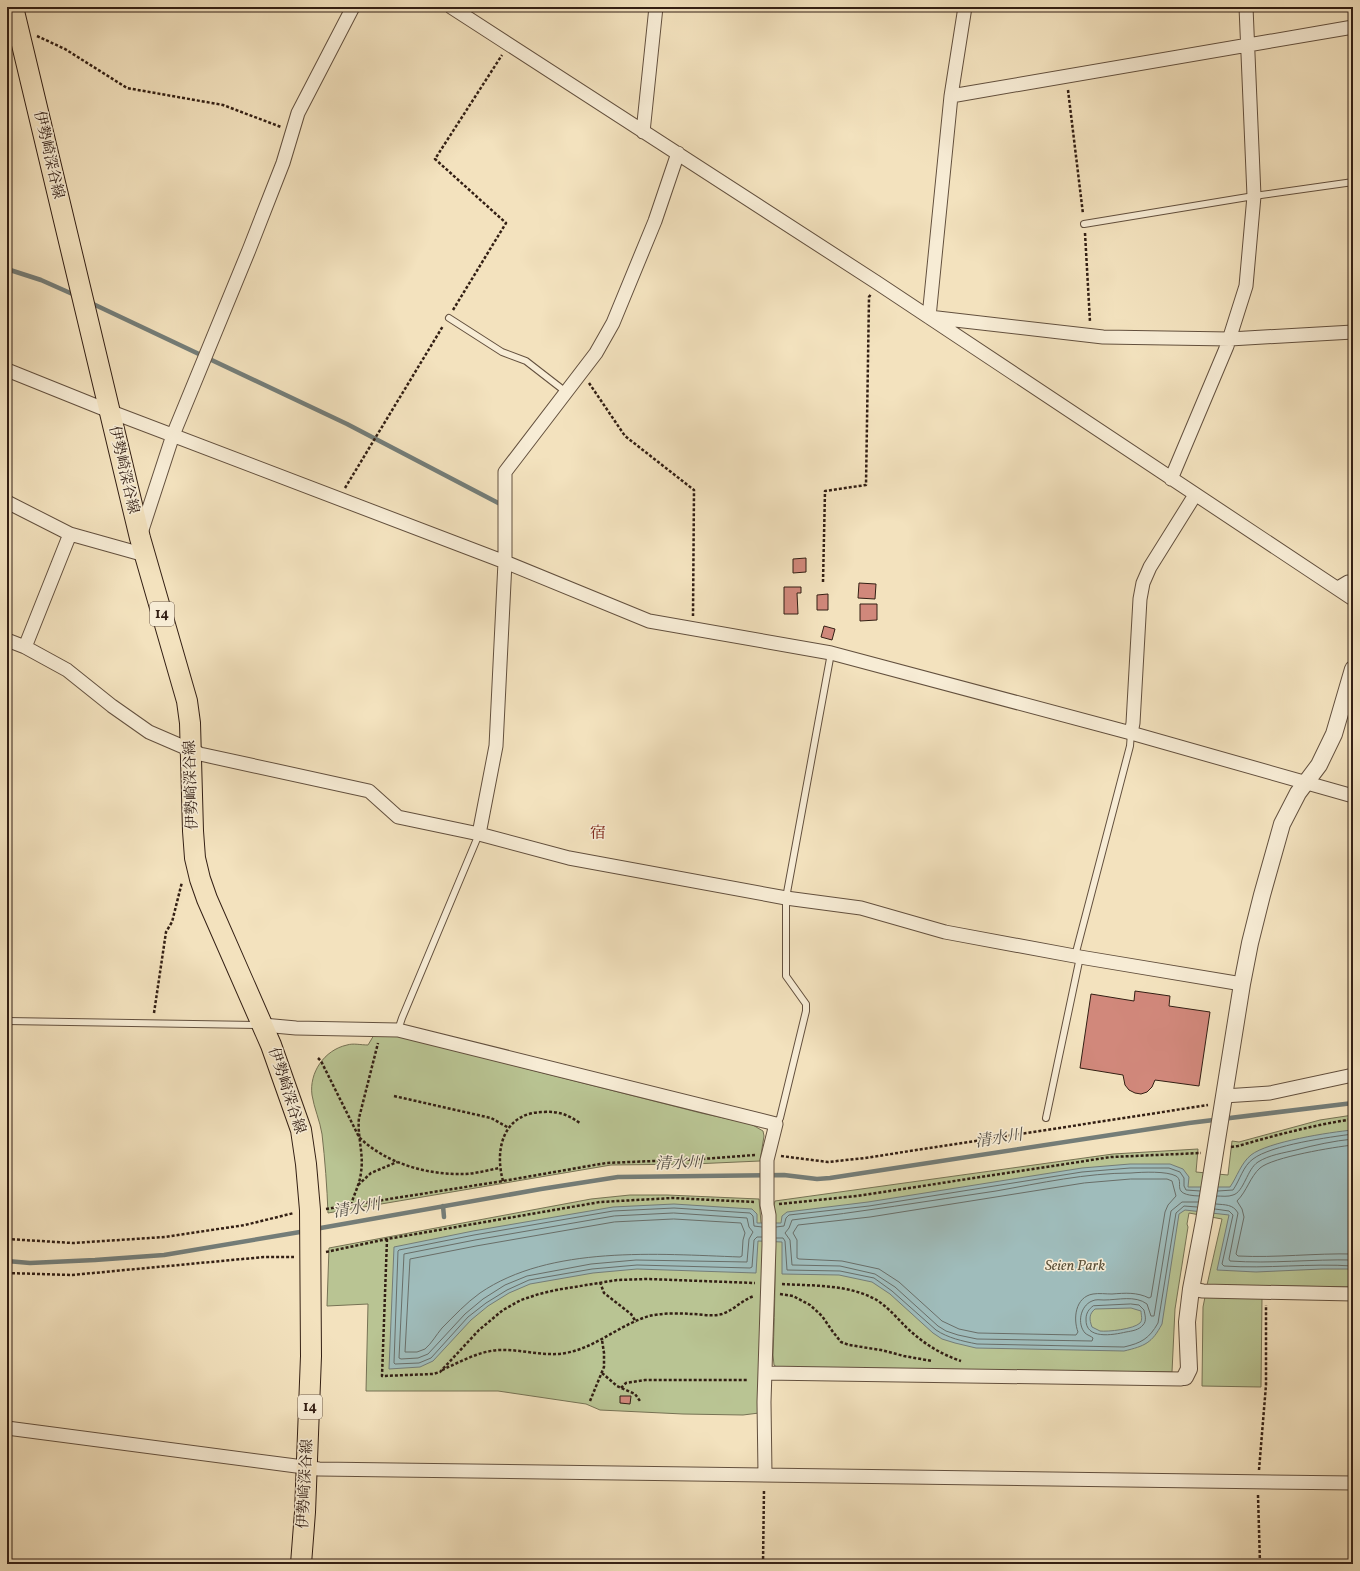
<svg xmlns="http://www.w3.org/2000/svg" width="1360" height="1571" font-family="Vollkorn,'Noto Serif JP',serif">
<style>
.green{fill:#b9c493;stroke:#767254}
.water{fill:#9fbcbb;stroke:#747d78;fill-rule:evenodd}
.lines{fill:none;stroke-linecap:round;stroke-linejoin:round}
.shore{stroke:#696e68;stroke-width:1}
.stream{stroke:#747d78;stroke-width:4.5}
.building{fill:#d1887b;stroke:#331f14}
.service-casing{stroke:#63503e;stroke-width:8}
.minor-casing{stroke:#63503e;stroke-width:15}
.tertiary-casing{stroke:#63503e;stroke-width:18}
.primary-casing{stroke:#331f14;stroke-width:22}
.path{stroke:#331f14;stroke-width:2.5;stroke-dasharray:3 2;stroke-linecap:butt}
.service{stroke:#f7ecd5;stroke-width:6}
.minor{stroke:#f7ecd5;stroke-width:13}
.tertiary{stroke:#f7ecd5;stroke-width:16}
.primary{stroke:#f3e2be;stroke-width:20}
.labels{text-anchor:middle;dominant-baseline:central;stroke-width:3;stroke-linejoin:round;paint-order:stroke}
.shield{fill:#f7ecd5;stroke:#6e5c4e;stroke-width:1}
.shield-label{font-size:14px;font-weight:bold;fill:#331f14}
.street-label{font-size:15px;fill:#331f14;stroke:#f7ecd5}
.park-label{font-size:15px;font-style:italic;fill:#5b513a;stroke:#f7ecd5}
.neighbourhood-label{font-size:16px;fill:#7a1f14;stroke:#f7ecd5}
.water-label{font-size:16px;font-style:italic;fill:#534e46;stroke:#f7ecd5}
</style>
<rect width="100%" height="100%" fill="#f3e2be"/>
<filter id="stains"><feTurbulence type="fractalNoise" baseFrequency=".005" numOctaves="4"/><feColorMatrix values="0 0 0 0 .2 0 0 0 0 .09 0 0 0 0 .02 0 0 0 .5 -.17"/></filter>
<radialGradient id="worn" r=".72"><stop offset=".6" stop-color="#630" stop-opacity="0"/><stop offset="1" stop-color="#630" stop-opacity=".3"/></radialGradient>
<path class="green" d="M374,1035L398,1036L701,1113L751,1124L763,1131L764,1136L760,1161L693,1164L611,1165L328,1213C327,1187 325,1160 322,1134C320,1121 314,1108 312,1095C309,1073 324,1050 347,1045C353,1043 361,1045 368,1045Z
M1353,1115V1287L1207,1285L1222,1219L1189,1213L1187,1224L1188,1227L1175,1309L1172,1372L778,1368L774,1365L773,1355C775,1305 776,1255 774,1205L775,1201L1113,1154L1198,1149L1196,1172L1228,1175L1232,1141L1239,1142L1320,1120Z
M630,1195H667L759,1199L763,1246L759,1413L743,1415L683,1414L600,1410L586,1404L498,1391H366L368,1304L327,1306L329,1248L591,1199Z
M1205,1297L1262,1298L1261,1387L1202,1386L1203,1307Z"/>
<path class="water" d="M1353,1130V1269H1322L1256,1272L1217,1270L1229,1215L1185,1210L1179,1214L1162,1324C1152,1343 1145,1346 1124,1351L976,1348L955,1343L942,1339L933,1333L890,1294L872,1282L839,1275L782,1274V1242L758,1241L756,1273L637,1269L593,1273L530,1284L509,1293L488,1306L471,1320L433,1361L420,1367L389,1369L394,1247L473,1231L613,1207L674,1204L752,1209L757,1214V1223H781L782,1216L787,1212L868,1202L1082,1168L1130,1164H1170L1183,1169L1189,1177L1188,1187H1230C1237,1177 1241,1163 1251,1155C1267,1142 1330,1132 1353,1130ZM1131,1308L1141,1311C1141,1315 1143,1320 1140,1323C1134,1329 1108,1332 1100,1331C1097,1330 1095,1328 1092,1327C1089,1319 1089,1314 1095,1309Z"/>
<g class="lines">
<path class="shore" d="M1353,1145C1334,1147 1273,1157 1260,1168C1250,1177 1247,1191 1237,1201L1242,1209L1244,1217L1236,1254L1238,1256C1276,1258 1315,1253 1353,1254
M1131,1179H1167L1172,1181L1176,1196L1168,1205L1165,1212L1151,1297L1149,1298C1137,1292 1125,1293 1112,1294C1106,1294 1099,1293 1093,1294C1075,1297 1073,1319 1078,1332L1076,1335L978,1333L959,1329L942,1321L899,1282L879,1269L842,1261L799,1259L797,1258V1240L793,1233L798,1225L870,1217L1084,1183Z
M1218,1191L1233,1190C1240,1180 1243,1166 1253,1159C1271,1145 1330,1137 1353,1134
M1217,1196C1222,1196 1228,1197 1233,1195C1244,1192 1247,1169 1258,1162C1269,1155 1283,1153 1296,1150C1315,1145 1333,1141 1353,1139
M1198,1202H1182L1171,1211L1154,1316H1151L1147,1304C1135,1295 1118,1300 1104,1300C1100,1300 1096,1299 1092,1301C1080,1306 1077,1324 1085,1333C1087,1335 1091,1336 1093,1338L1092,1341L977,1339L958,1335L946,1331L938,1326L895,1287L875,1274L840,1266L792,1265L790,1240L785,1233L789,1228L792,1220C861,1212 928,1201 996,1191C1041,1183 1086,1173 1131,1173C1143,1172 1167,1171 1176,1176C1186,1182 1168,1195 1199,1196
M1216,1204C1225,1205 1233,1204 1238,1213L1229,1259L1230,1261C1271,1264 1312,1259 1353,1260
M1215,1209L1229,1211L1233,1215L1222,1264L1224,1266C1267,1269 1310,1263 1353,1266
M674,1213L747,1218L749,1227L753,1232L749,1239L747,1262L636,1260L591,1264L527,1276L505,1285L483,1299L465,1314L428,1354L418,1358L401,1359L399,1358L404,1254L475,1240L614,1216Z
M674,1219L741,1223L745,1233L743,1240L742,1256L740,1257C658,1254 550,1245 480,1293C466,1303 454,1316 442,1328C436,1335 432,1343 425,1349L417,1352H405L410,1259L476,1246L614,1222Z
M762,1227L754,1226L753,1216L750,1213L674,1208L613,1211L474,1235L399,1250L398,1251L394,1363L395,1364L419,1363L431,1358L468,1317L486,1303L507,1290L529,1280L592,1269L637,1265L750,1268L752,1267L754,1240L757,1237H762
M776,1227L784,1226L786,1218L789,1215L869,1206L1082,1172L1130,1168H1169L1180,1172L1184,1178V1186L1186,1190L1200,1191
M776,1238H783L785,1241L787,1270L840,1271L874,1278L892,1291L936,1330C948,1338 962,1341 977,1344L1124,1347C1141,1343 1149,1339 1158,1323L1176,1213L1184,1206L1197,1207
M1131,1304L1139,1305L1144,1310C1145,1315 1147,1321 1143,1325C1139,1330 1132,1331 1126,1332C1113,1335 1085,1340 1086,1319C1086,1313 1089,1309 1093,1306Z"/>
<path class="stream" d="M7,269L41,280L77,296
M91,303L347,424L504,506
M443,1206L444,1217
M315,1229L541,1189L618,1177L784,1175L817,1179L830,1178L1189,1123L1353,1103
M7,1261L30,1263L95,1260L164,1255L306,1231"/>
</g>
<path class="building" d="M806,558V572L793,573V559Z
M859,583L876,584L875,599L858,598Z
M784,587H801V593H797L798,614H784Z
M828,594V610H817V595Z
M860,604H877V620L860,621Z
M824,626L835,629L832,640L821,637Z
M1135,991L1170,996L1169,1006L1210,1012L1199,1086L1155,1080L1152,1087L1147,1092L1141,1094L1135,1093L1129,1090L1125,1085L1123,1075L1080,1068L1091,994L1134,1001Z
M620,1396H631L630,1404L620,1403Z"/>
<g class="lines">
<defs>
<path id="service" d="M1084,224L1254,196L1353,182
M449,318L502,352L526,361L566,392
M1075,956L1130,746L1131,733
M7,1021L260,1025
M398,1030L402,1018L479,834
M1046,1118L1080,957
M776,1124L780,1118L806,1011V1004L786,976V898L831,653"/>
<path id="minor" d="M451,7L876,282L1353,599
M965,7L951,96L929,317L1103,337L1230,339L1353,332
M951,96L1353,27
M643,132L656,7
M7,370L109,411L505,562L649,621L831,653L1131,733L1353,796
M1171,479L1227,346L1246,286L1254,196L1246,7
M7,502L70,534L145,555
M140,536L173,435L249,250L283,163L298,113L353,7
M1338,588L1348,582H1353
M7,640L25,647L67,670L112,706L149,732L200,754L369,791L398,817L479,834L569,858L786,898L861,908L945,932L1080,957L1242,984
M25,647L70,534
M1131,733L1133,723L1140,599L1143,583L1150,567L1195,495
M479,834L496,746L505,562V472L596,353L613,323L655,221L678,153
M263,1025L296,1028L398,1030L776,1124L767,1160V1205L769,1215V1245L764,1402L765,1474
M1224,1096L1270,1093L1353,1075
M1191,1289L1203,1291L1353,1294
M765,1373L1181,1379L1185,1377
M7,1428L319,1469L1353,1483"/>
<path id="tertiary" d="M1185,1377L1189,1369L1187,1322L1191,1289L1204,1221L1242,984L1250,943L1262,895L1282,824L1298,793L1319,765L1334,734L1353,669"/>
<path id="primary" d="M13,7L140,538L187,701L190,723L193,831L195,858L200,879L207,899L271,1045L301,1130L306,1164L310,1210L311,1356L305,1512L301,1564"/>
</defs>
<use href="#service" class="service-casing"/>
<use href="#minor" class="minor-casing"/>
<use href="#tertiary" class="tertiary-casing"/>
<use href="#primary" class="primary-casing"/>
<path class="path" d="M37,36L65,49L127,88L223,105L281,127
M1068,90L1083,214
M1085,233L1090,322
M453,310L506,223L435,159L502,55
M589,383L625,436L694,490L693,616
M345,488L443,326
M823,582L825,491L866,485L869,297L871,294
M154,1013L166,932L172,922L182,882
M318,1058L321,1061L359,1137C385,1163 427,1175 463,1174C475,1174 488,1170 500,1168
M394,1096L491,1118L509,1128
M1231,1147L1238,1146C1276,1135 1314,1125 1353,1119
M781,1156L828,1162L865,1158L1208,1105
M503,1181C494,1148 504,1112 544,1112C559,1111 569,1115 581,1124
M358,1185L371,1173L397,1162
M779,1204L857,1196L1111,1157L1201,1153
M351,1205C354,1194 360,1184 361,1172C364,1154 357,1136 359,1118L378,1043
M326,1209L503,1181L606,1163L702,1159L755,1155
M7,1239L73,1243L165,1237L245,1225L294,1213
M387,1239L382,1376L433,1374L440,1372L479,1330L503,1310L521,1300L539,1294L556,1290L617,1280L648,1279L755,1283
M326,1252L387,1239L600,1202L673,1198L754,1202
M7,1273L72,1275L264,1257H294
M600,1282L604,1293L631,1314L636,1322
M782,1284C813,1286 846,1284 875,1299C887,1306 897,1318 907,1328C923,1343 940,1354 961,1361
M780,1294L793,1296L810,1305L822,1316L833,1332L841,1342L849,1345L881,1350L904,1356L932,1361
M442,1370C460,1362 479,1351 499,1350C522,1349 543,1357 566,1353C597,1347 619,1325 649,1316C662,1313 678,1313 691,1314C701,1314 712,1317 722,1314C734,1310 742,1300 754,1296
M602,1373L617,1386L635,1394L640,1401
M621,1388L626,1383L645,1380H748
M590,1401L604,1367V1353L602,1340
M1259,1470L1266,1385V1305
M1258,1495L1260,1564
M763,1564L764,1489"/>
<use href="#service" class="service"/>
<use href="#minor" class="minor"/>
<use href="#tertiary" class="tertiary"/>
<use href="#primary" class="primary"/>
</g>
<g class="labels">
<g class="shield">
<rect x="150" y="602" width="24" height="24" rx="3"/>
<rect x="298" y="1395" width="24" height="24" rx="3"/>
</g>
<g class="shield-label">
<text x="162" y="614">14</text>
<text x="310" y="1407">14</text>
</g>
<g class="street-label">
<text transform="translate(48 155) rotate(77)">伊勢崎深谷線</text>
<text transform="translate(123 470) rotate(77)">伊勢崎深谷線</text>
<text transform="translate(192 785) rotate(-92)">伊勢崎深谷線</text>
<text transform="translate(286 1091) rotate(72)">伊勢崎深谷線</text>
<text transform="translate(306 1484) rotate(-87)">伊勢崎深谷線</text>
</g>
<g class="park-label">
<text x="1075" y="1266">Seien Park</text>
</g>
<g class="neighbourhood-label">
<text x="598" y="834">宿</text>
</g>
<g class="water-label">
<text transform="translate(999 1139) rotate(-9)">清水川</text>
<text transform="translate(679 1164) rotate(-1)">清水川</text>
<text transform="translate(357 1209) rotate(-10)">清水川</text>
</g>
</g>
<rect width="1360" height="1571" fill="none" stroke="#f3e2be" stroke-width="24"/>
<rect x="8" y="8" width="1344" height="1555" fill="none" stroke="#331f14" stroke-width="2"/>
<rect x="12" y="12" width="1336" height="1547" fill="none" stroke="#331f14"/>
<rect width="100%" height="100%" filter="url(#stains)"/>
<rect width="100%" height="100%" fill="url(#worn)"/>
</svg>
